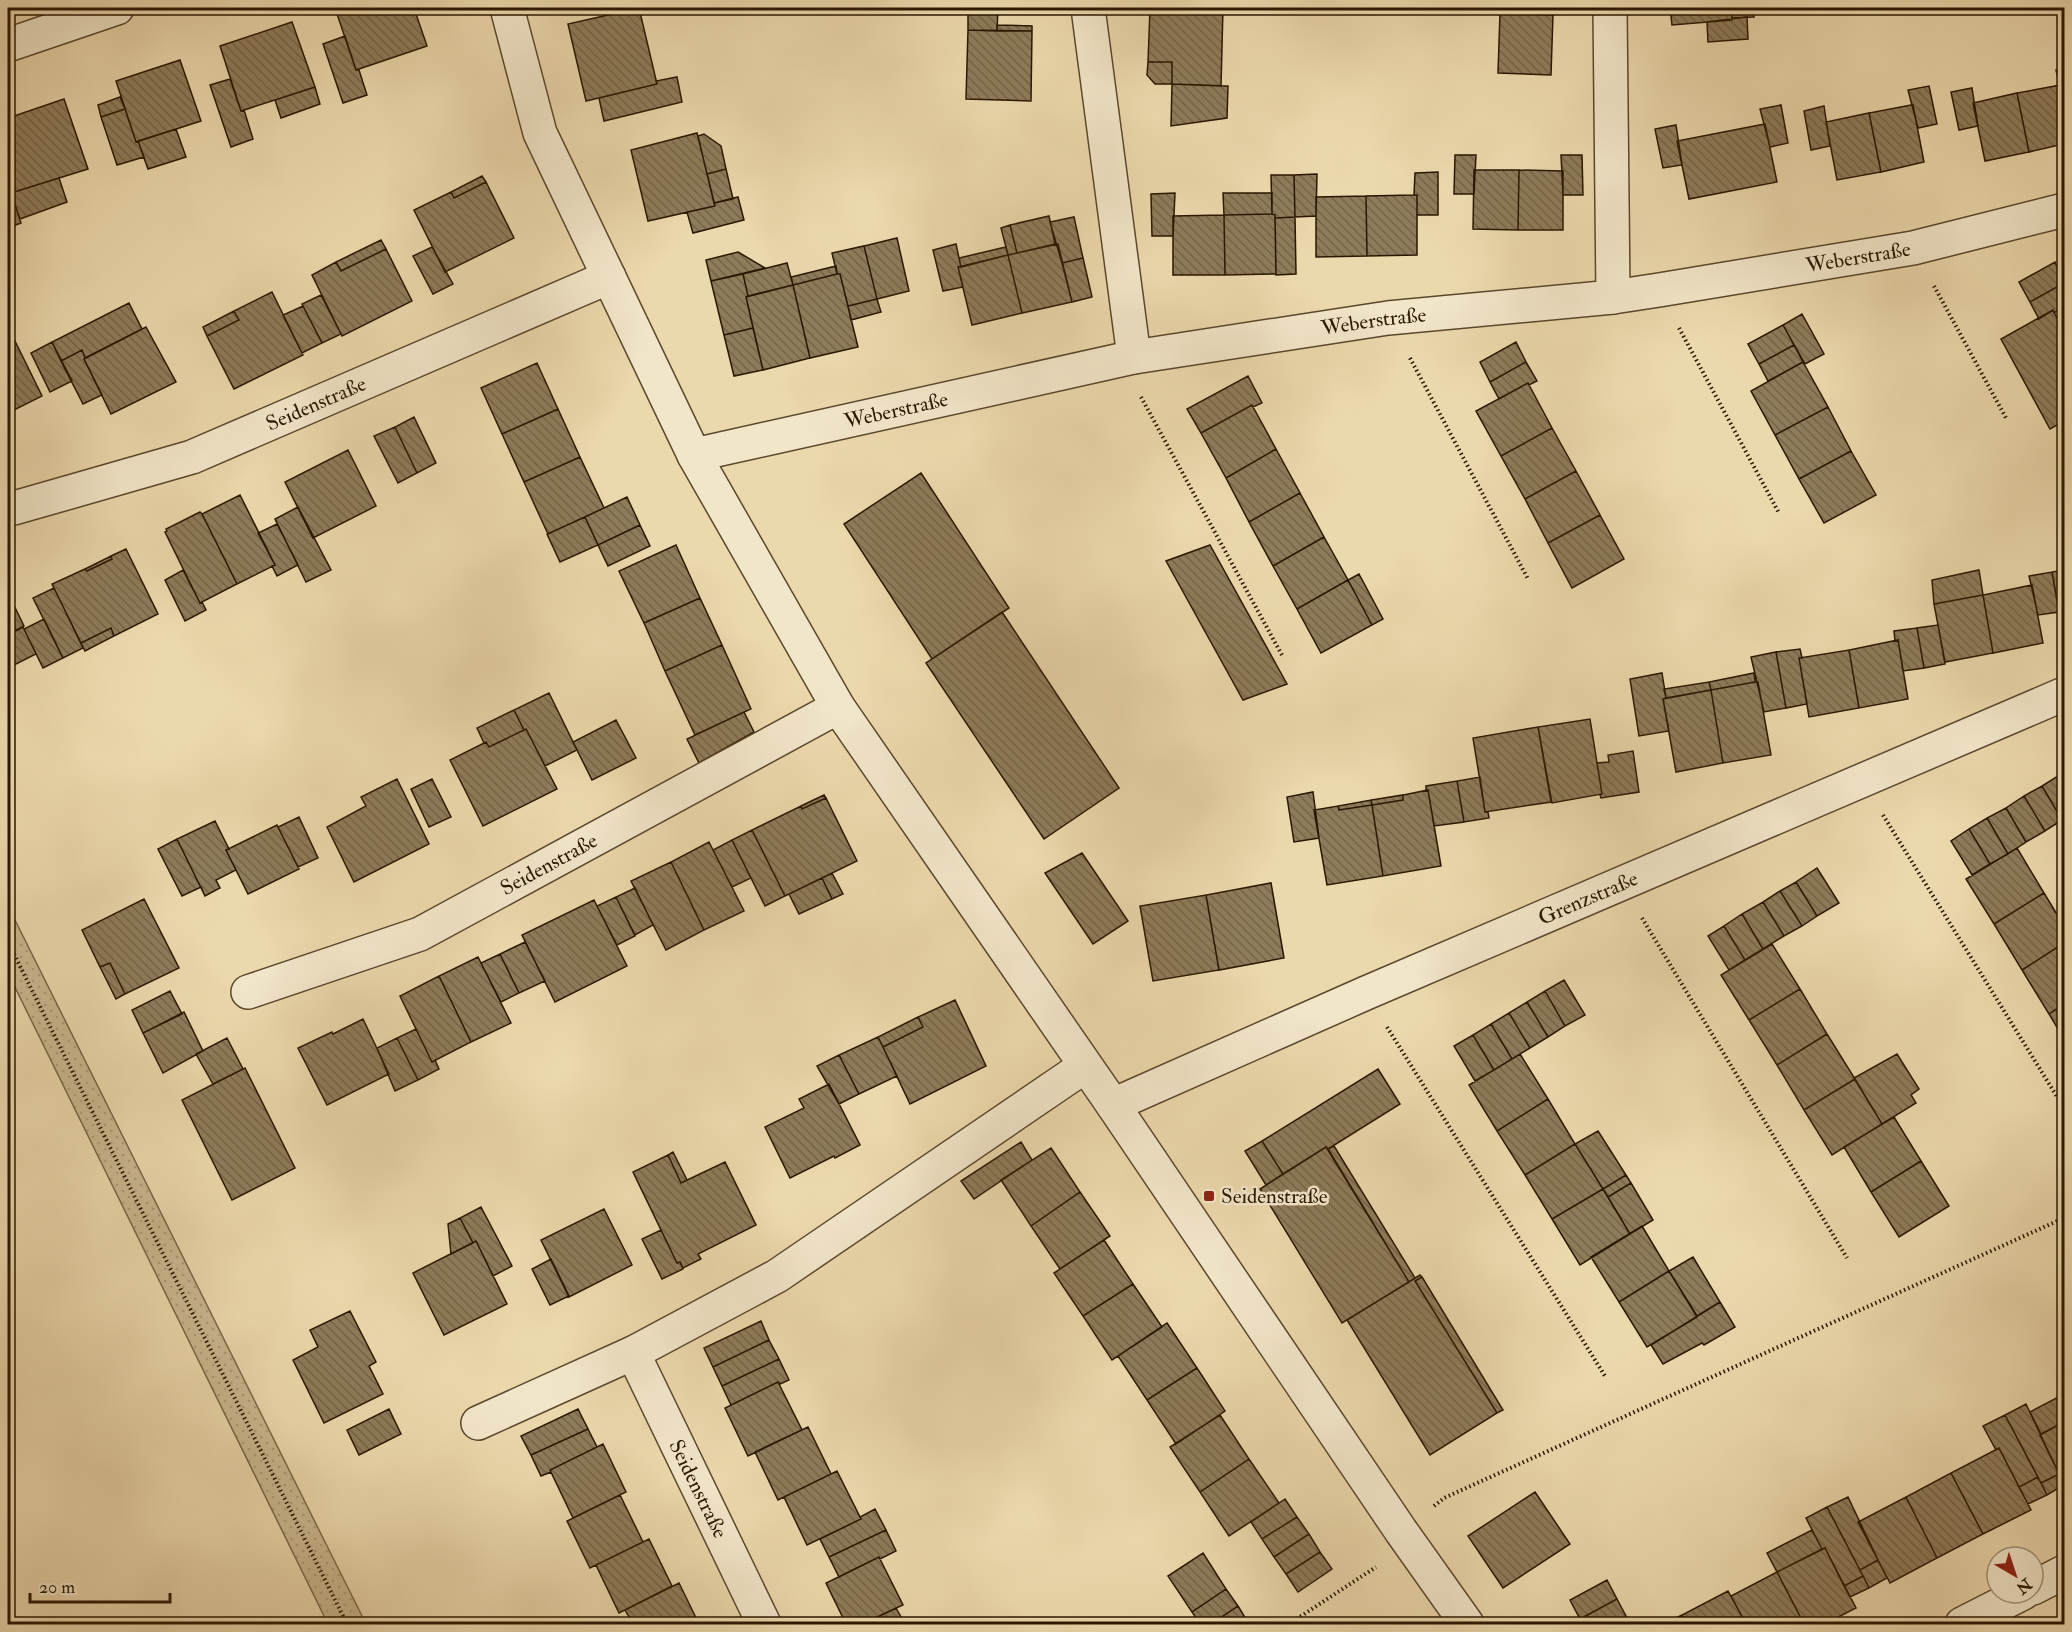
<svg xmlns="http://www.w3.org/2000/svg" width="2072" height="1632" font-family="'IM FELL Double Pica',serif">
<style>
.grass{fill:url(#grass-dots);stroke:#7a6748;stroke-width:1.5}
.building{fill:url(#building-back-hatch);stroke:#2a1701;stroke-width:1.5}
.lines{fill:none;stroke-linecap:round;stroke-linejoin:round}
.street-casing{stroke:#5a472c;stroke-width:36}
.path{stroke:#2a1701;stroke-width:4;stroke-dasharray:1.5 3;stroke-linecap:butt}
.street{stroke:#f2e6c9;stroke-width:33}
.poi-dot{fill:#8f2418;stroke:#f2e6c9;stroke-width:2}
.labels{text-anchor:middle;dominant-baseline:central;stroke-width:5;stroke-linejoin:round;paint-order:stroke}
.street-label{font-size:21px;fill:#2a1701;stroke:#f2e6c9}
.poi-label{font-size:21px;fill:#2a1701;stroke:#f2e6c9;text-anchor:start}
</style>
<defs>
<pattern id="grass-dots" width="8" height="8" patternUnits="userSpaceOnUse" patternTransform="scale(1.5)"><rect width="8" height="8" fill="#cab78f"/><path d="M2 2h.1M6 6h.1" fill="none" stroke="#ae9d7a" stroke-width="1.8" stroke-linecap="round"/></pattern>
<pattern id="building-back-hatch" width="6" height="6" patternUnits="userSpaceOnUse" patternTransform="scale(1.5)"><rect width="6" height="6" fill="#8e7b5a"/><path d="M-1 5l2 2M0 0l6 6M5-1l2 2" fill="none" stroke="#746448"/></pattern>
</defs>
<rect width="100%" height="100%" fill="#ebd8ac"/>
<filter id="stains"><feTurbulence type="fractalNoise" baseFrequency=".00333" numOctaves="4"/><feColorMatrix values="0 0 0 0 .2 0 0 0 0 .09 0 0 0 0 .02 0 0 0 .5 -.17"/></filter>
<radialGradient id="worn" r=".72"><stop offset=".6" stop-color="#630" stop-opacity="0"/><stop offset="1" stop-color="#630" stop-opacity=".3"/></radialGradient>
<path class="grass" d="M8,906L318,1528L366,1624H328L8,973Z"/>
<path class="building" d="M335,8H414L427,46L356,70Z
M639,8L657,84L586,101L568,24Z
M968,8H998L997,31L968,30Z
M1150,8H1223L1221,86L1172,84V62H1148Z
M1670,8H1731L1732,20L1672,25Z
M1731,8H1754V17L1732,18Z
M1500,13L1553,15L1551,75L1498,73Z
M1747,17L1748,39L1708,42L1707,22Z
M292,22L315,87L241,111L220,46Z
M997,25L1032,26V31H997Z
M968,30L1032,31L1031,101L966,99Z
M345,36L356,70H359L367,95L343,103L323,44Z
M180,60L201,121L136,142L116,81Z
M1148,62H1172V84H1155L1147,75Z
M2064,68V104L2056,70Z
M677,77L682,102L604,121L599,98L657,84L656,81Z
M230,79L241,111L244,110L253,139L231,147L210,85Z
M1172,84L1228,86L1227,118L1171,126Z
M2061,85L2064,104V144L2029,152L2017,93Z
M1929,86L1937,124L1918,128L1908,90Z
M315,87L320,104L281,118L275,100Z
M1972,88L1978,126L1959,130L1951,92Z
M2017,93L2029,152L1985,161L1973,103Z
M120,97L125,109L101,117L98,105Z
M64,99L88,169L11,193L8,183V118Z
M1781,105L1788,143L1770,147L1760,109Z
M1911,105H1913L1924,162L1881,172L1869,113Z
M1824,106L1830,146L1811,150L1804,111Z
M125,109L136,142L138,141L144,157L117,165L101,117Z
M1869,113L1881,172L1837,180L1826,122Z
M1765,124L1777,182L1689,199L1677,141Z
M1676,125L1682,165L1663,168L1655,129Z
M176,129L186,157L148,169L138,141Z
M697,133L715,206L648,221L631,150Z
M704,134L721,146L726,169L707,174L698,136Z
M1455,155H1476L1474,194H1454Z
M1561,155H1582L1583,195H1563Z
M726,169L733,199L714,203L707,174Z
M1474,170H1519L1518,230L1473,229Z
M1519,170L1563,171V230H1518Z
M1438,172V215H1417V195H1414L1415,173Z
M1317,174L1316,216L1295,217L1294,175Z
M1271,175H1294L1295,217L1275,218V215L1272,214Z
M482,176L486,182L454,198L451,192Z
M59,178L67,202L20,219L11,193Z
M486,182L514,238L445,272L414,210L451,192L454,198Z
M8,183L21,223L8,228Z
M1175,193L1173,236H1152L1151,194Z
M1223,193H1272V214L1224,215Z
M1414,195H1417V255L1367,256L1366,196Z
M1366,196L1367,256L1316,257V197Z
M738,197L744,220L693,233L687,212L715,206L714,203Z
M1272,214L1275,215L1276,274L1225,275L1224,215Z
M1224,215L1225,275H1173V216Z
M1049,216L1055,244L1017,253L1010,225Z
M1074,217L1083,258L1062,263L1050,222Z
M1295,217L1296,274L1276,275L1275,218Z
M1010,225L1017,253L1008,255L1001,228Z
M897,238L909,291L877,299L864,246Z
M381,240L386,249L341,271L336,262Z
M956,244L961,267H958L963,287L943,291L933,250Z
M1058,244L1072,302L1022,313L1008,255Z
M864,246L877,299L848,306L840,274H837L832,253Z
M432,247L453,284L433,294L413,256Z
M1006,247L1008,255L961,267L959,258Z
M386,249L412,301L342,336L312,275L336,262L341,271Z
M738,252L765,268L711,281L706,260Z
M1008,255L1022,313L972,325L958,267Z
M1083,258L1092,297L1072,302L1062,263Z
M2055,262L2064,283L2030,302L2019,282Z
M787,263L793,285L748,296L743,274Z
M836,266L837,274L793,285L791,277Z
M743,274L748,296L746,297L753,328L724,335L711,281Z
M837,274H840L858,347L810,358L793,285Z
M2064,283V307L2054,313L2053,310L2039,319L2030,302Z
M793,285L810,358L763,370L746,297Z
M272,292L303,355L234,389L207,336L239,320L234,311Z
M321,295L341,334L322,343L302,304Z
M877,299L881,312L851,320L848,306Z
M129,303L142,329L85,358L82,350L61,361L52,342Z
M303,306L322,343L302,353L283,315Z
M2053,310L2064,332V421L2050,429L2001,339Z
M234,311L239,320L207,336L203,327Z
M1802,314L1824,354L1805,364L1783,325Z
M1783,325L1794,345L1759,364L1748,344Z
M146,327L176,382L111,414L84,359Z
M753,328L763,370L734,376L724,335Z
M14,339L42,396L8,413V342Z
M52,342L72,381L50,392L31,353Z
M1516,342L1526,362L1490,382L1480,362Z
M1794,345L1803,362L1768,381L1759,364Z
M82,350L85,358L84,359L102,395L83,404L61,361Z
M1526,362L1537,381L1529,385L1528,383L1499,399L1490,382Z
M1803,362L1828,407L1775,435L1751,391Z
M537,363L558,409L502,434L481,388Z
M1248,376L1262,403L1253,407L1252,405L1201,433L1187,409Z
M1528,383L1552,428L1501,456L1476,411Z
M1252,405L1276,449L1226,478L1201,433Z
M1828,407L1851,451L1799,479L1775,435Z
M558,409L580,457L524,482L502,434Z
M414,417L436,463L417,473L395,427Z
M395,427L417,473L398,483L374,436Z
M1552,428L1576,471L1525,499L1501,456Z
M1276,449L1300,493L1249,522L1226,478Z
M348,450L376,506L313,538L285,482Z
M1851,451L1876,495L1824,523L1799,479Z
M580,457L604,508L548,534L524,482Z
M1576,471L1600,515L1548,543L1525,499Z
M921,473L1009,608L932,659L844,524Z
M1300,493L1324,537L1273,566L1249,522Z
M240,495L275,565L237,584L202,514Z
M627,497L640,525L598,545L585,517Z
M298,507L331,570L306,582L275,519Z
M200,512L202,514L237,584L200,603L165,532L167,531L166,529Z
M1600,515L1624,559L1572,588L1548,543Z
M585,517L598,545L560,562L547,534Z
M277,524L298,565L277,576L272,566L275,565L258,533Z
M640,525L650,546L608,566L598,545Z
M1324,537L1348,580L1297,609L1273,566Z
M676,545L700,598L644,623L619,571Z
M1210,545L1287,684L1243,700L1166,561Z
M126,549L158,614L114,636L111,628L81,643L52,584L85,569L87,571L112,559L111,556Z
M111,556L112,559L87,571L85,569Z
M183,570L200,603L202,602L206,610L185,621L165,580Z
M1979,570L1983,595L1934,604L1932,580Z
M2064,570V611L2059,612L2052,572Z
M2052,572L2059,612L2038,615L2029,576Z
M1359,574L1383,619L1372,625L1348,580Z
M1348,580L1372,625L1321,653L1297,609Z
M2032,585L2043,643L1993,653L1983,595Z
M54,588L83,648L63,658L33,598Z
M8,593L24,626L8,635Z
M1983,595L1993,653L1945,662L1934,604Z
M700,598L722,645L665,671L644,623Z
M1002,612L1119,788L1044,839L926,663Z
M44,619L63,658L43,668L24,629Z
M1938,625L1945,664L1924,668L1917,628Z
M23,627L36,654L8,668V635Z
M111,628L114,636L85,651L81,643Z
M1917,628L1924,668L1903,671L1898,640L1895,641L1894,631Z
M1898,640L1908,699L1859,708L1849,650Z
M722,645L751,709L695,735L665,671Z
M1800,649L1802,658H1799L1807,704L1786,708L1776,652Z
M1849,650L1859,708L1809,717L1799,658Z
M1776,652L1786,708L1764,712L1751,657Z
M1662,673L1666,698L1663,699L1669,731L1639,736L1630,679Z
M1754,673L1755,682L1711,690L1709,682Z
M1709,682L1711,690L1666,698L1664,689Z
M1755,682H1758L1771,755L1723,763L1711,690Z
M1711,690L1723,763L1676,772L1663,699Z
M549,693L577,750L545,766L526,729L524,730L514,710Z
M514,710L524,730L489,747L486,742L484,743L477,728Z
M744,712L754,732L699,763L687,739Z
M1590,719L1602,794L1552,803L1538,727Z
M616,720L636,758L592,780L573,742Z
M1538,727L1551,802L1485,812L1473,738Z
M526,729L557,789L483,826L450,760L486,742L489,747Z
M1633,751L1639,792L1601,798L1600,795L1602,794L1597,763L1609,762L1608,755Z
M2061,774L2064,780V819L2062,820L2042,786Z
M1480,777L1485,812H1488L1489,818L1464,822L1457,781Z
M397,779L429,844L354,882L327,827L366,806L361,797Z
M432,779L451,817L429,827L411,789Z
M1457,781L1464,822L1434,826L1428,790L1426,791V786Z
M2042,786L2062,820L2045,831L2024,796Z
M1428,790L1441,866L1383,876L1372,805L1403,800V795Z
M1313,792L1319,838L1294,842L1287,797Z
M824,795L826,798L802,809L801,806Z
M1403,795V800L1372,805L1371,800Z
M2024,796L2045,831L2026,842L2006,808Z
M826,798L857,861L785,896L752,830L801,806L802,809Z
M1371,800L1372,805L1339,810L1338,806Z
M1372,805L1383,876L1327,885L1314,810L1338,806L1339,810Z
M2006,808L2026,842L2008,854L1987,818Z
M299,817L318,858L298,867L278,827Z
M1987,818L2008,854L1990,864L1969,829Z
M215,821L229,849L226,850L236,870L216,880L220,888L205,896L177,839Z
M277,825L299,869L248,894L226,850Z
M1969,829L1990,864L1972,875L1951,841Z
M752,830L785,896L765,906L732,840Z
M177,839L205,896L201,887L182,896L158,849Z
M732,840L751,878L732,887L713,850Z
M709,842L744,911L704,930L671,862Z
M2017,848L2044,893L1994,924L1966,879Z
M1082,853L1128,921L1093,944L1045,873Z
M671,862L704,930L666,950L631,881Z
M1817,868L1839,903L1817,916L1796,882Z
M832,873L843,894L832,899L822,878Z
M822,878L832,899L799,914L789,894Z
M1796,882L1817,916L1802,926L1780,891Z
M1271,883L1284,958L1219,970L1206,895Z
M635,888L653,925L635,935L616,897Z
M1780,891L1802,926L1784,936L1763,902Z
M2044,893L2064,926V943L2022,970L1994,924Z
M1206,895L1219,970L1153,981L1140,906Z
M616,897L635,936L617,945L597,906Z
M144,899L179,968L125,994L110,963L100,967L82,930Z
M594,900L627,966L555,1002L522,935Z
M1763,902L1784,936L1763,949L1742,914Z
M1742,914L1763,949L1745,960L1724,926Z
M1724,926L1745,960L1729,970L1708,936Z
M525,942L545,981L519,993L500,954Z
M2064,943V1004L2049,1014L2022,970Z
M1772,944L1800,989L1749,1020L1721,975Z
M500,954L519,993L501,1002L481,963Z
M478,957L511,1023L471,1042L439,976Z
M110,963L125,994L116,999L100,967Z
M439,976L471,1042L432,1062L400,996Z
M1564,980L1585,1015L1565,1026L1545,991Z
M1800,989L1827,1034L1777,1065L1749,1020Z
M170,991L182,1014L143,1033L132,1010Z
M1545,991L1565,1026L1548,1037L1527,1002Z
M955,1000L986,1066L910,1104L883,1047L923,1027L918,1017Z
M1527,1002L1548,1037L1530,1048L1509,1013Z
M2064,1004V1039L2049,1014Z
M184,1012L203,1051L163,1073L143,1033Z
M1509,1013L1530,1048L1512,1059L1491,1024Z
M918,1017L923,1027L883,1047L878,1037Z
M363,1019L389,1074L327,1105L298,1048L332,1032L333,1034Z
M1491,1024L1512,1059L1494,1070L1473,1035Z
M416,1029L432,1062L435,1060L439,1069L418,1080L397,1038Z
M1827,1034L1855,1079L1804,1110L1777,1065Z
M1473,1035L1494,1070L1475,1081L1454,1046Z
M878,1037L897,1076L859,1094L839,1055Z
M227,1038L243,1069L213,1084L196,1054Z
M397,1038L418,1080L395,1091L377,1048Z
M1520,1054L1548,1099L1497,1131L1469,1085Z
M1897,1054L1919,1089L1911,1095L1916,1103L1882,1124L1854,1078Z
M839,1055L859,1094L839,1104L817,1066Z
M245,1068L295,1168L232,1200L182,1100Z
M1378,1069L1400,1104L1328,1149L1326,1147L1283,1174L1262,1141Z
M1855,1079L1882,1124L1832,1155L1804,1110Z
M829,1084L860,1145L835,1158L834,1156L790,1178L765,1127L804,1108L799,1099Z
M1548,1099L1575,1144L1525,1175L1497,1131Z
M1894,1117L1921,1161L1871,1192L1844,1147Z
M1598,1131L1626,1175L1603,1189L1575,1144Z
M1262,1141L1283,1174L1266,1185L1245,1151Z
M1021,1142L1032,1160L974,1199L961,1181Z
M1575,1144L1603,1189L1552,1219L1525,1175Z
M1334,1146L1415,1278L1409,1282L1328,1149Z
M1326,1147L1409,1282L1342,1323L1260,1189Z
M1051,1148L1080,1192L1031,1226L1001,1180Z
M673,1152L687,1180L681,1183L668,1155Z
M668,1155L681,1183L725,1162L756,1225L698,1254L701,1259L683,1268L680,1262L677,1263L633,1172Z
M1921,1161L1949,1206L1899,1237L1871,1192Z
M1626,1175L1631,1183L1608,1197L1603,1189Z
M1631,1183L1653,1220L1630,1234L1608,1197Z
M1603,1189L1630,1234L1580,1265L1552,1219Z
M1080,1192L1110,1236L1060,1269L1031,1226Z
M481,1207L512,1266L493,1276L476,1241L473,1243L460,1218Z
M604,1209L632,1265L569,1297L541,1240Z
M460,1218L473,1243L451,1254L448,1224Z
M1642,1226L1669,1271L1619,1302L1591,1257Z
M661,1230L677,1263L680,1262L683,1269L662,1279L642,1239Z
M1104,1240L1133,1284L1083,1316L1054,1273Z
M476,1241L507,1304L444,1335L413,1273Z
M1693,1257L1720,1302L1697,1316L1669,1271Z
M551,1259L569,1296L550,1305L532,1269Z
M1669,1271L1697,1317L1647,1347L1619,1302Z
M1420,1275L1422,1277L1415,1281L1497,1413L1430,1455L1347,1320Z
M1422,1277L1503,1410L1497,1413L1415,1281Z
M1133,1284L1162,1327L1112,1360L1083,1316Z
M1720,1302L1735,1327L1704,1345L1702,1343L1663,1364L1651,1345Z
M350,1311L376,1362L369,1366L383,1394L324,1423L293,1360L318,1347L310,1330Z
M761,1321L769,1340L713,1367L704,1348Z
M1167,1323L1197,1368L1147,1400L1118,1356Z
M769,1340L779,1359L722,1386L713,1367Z
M779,1359L789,1380L780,1384L778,1382L731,1405L722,1386Z
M1197,1368L1225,1411L1176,1444L1147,1400Z
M778,1382L802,1430L748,1456L725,1408Z
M2064,1394V1422L2041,1434L2030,1412Z
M2026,1404L2059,1474L2041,1483L2005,1415Z
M389,1409L401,1434L359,1455L347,1430Z
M578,1409L588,1429L531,1455L521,1436Z
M1220,1415L1249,1459L1200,1492L1170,1447Z
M2005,1415L2038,1477L2019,1487L1999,1448L1996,1450L1983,1426Z
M2064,1422V1484L2040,1435Z
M808,1427L831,1474L778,1500L755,1452Z
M588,1429L597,1447L550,1470L551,1472L541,1476L531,1455Z
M603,1444L626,1492L573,1518L550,1470Z
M1999,1448L2031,1510L1983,1534L1951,1473Z
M1249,1459L1279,1503L1229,1536L1200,1492Z
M837,1471L861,1519L807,1545L784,1497Z
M1951,1473L1983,1534L1937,1558L1906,1497Z
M2059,1474L2064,1485L2047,1495L2041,1483Z
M2038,1477L2047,1495L2028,1504L2019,1487Z
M1535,1492L1570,1544L1503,1588L1468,1536Z
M620,1495L643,1542L590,1568L567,1521Z
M1848,1497L1878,1560L1860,1570L1827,1507Z
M1906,1497L1937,1558L1890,1583L1858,1522Z
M1285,1499L1297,1517L1262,1539L1251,1522Z
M1827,1507L1863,1576L1844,1586L1825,1548L1822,1549L1806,1518Z
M875,1509L886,1530L829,1557L820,1539L861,1519L860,1517Z
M1297,1517L1309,1534L1274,1557L1262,1539Z
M886,1530L896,1551L880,1559L879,1557L839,1577L829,1557Z
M1812,1530L1822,1549L1777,1572L1767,1553Z
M1309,1534L1320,1552L1286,1574L1274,1557Z
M649,1539L672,1586L619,1613L596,1565Z
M1825,1548L1856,1608L1825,1624H1804L1777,1572Z
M1320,1552L1332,1569L1298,1592L1286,1574Z
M1203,1553L1226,1589L1192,1612L1168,1576Z
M879,1557L903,1605L863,1624H846L826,1583Z
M1878,1560L1887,1578L1869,1588L1860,1570Z
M1777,1572L1804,1624H1746L1731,1596Z
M1863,1576L1869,1588L1850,1597L1844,1586Z
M1607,1580L1617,1599L1580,1619L1570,1600Z
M679,1583L699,1624H633L625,1610Z
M1226,1589L1238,1606L1211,1624H1200L1192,1612Z
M1728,1591L1746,1624H1687L1682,1615Z
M1617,1599L1627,1618L1615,1624H1583L1580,1619Z
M1238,1606L1249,1624H1211Z
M896,1608L905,1624H863Z
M1682,1615L1687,1624H1663Z"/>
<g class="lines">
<defs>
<g id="street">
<path d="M507,8L540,133L694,455L838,707L1113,1105L1401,1531L1467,1624"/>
<path d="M1088,8L1134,357"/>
<path d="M1610,8L1613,297"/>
<path d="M8,45L117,8"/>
<path id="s1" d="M694,455L1134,357L1388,318L1613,297L1659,290L1913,248L2064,210"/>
<path id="s2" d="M14,508L192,457L609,277"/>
<path id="s3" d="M248,992L420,934L838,707"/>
<path id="s4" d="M1113,1105L1366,993L2064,694"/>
<path d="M478,1423L633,1353"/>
<path d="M2033,1588L2064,1572"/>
<path d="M764,1624L633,1353L777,1276L1085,1066"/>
<path d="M1962,1624L2023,1593"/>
</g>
</defs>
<use href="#street" class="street-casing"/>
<path class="path" d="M1934,286L2006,418
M1679,328L1779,513
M1410,358L1528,579
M1141,397L1283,657
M1883,815L2064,1108
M1642,918L1847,1258
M8,942L347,1624
M1387,1027L1605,1376
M1434,1506L1444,1498L2064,1218
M1289,1624L1376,1567"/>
<use href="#street" class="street"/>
</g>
<rect class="poi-dot" x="1203" y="1190" width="12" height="12" rx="3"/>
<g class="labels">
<g class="street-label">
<text stroke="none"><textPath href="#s1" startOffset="1182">Weberstraße</textPath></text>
<text stroke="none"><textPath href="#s1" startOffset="693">Weberstraße</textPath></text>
<text stroke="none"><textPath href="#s2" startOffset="320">Seidenstraße</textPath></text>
<text stroke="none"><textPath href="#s1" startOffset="207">Weberstraße</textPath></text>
<text stroke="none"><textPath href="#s3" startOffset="328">Seidenstraße</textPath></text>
<text stroke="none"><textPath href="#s4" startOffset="518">Grenzstraße</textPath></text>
<text transform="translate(698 1489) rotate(64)">Seidenstraße</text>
</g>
<g class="poi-label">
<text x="1221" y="1196">Seidenstraße</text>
</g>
</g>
<rect width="2072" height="1632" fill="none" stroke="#ebd8ac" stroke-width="30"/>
<rect x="9" y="9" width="2054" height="1614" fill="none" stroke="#2a1701" stroke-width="3"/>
<rect x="15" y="15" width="2042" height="1602" fill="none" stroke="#2a1701" stroke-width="1.5"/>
<g transform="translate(2015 1575) rotate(141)"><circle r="28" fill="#f2e6c9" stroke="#a29379" stroke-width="1.5"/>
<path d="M0-4.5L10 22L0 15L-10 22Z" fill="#8f2418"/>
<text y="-9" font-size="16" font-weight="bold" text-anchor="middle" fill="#2a1701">N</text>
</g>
<path d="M30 1593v9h140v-9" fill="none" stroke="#2a1701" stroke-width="3"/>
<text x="39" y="1593" font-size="18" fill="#2a1701" stroke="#f2e6c9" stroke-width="4.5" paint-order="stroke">20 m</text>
<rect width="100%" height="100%" filter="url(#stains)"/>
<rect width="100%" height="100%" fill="url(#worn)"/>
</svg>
